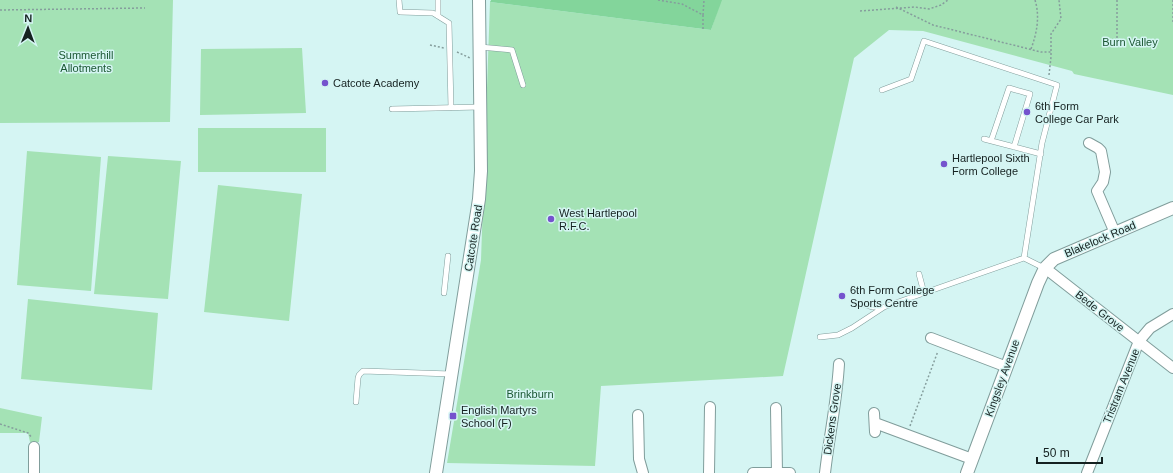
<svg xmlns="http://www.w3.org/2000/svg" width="1173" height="473" font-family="Arial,sans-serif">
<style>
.green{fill:#a4e2b5}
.forest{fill:#83d59b}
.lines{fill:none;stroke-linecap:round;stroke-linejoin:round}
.service-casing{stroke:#809d9b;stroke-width:6}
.minor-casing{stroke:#809d9b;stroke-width:12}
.tertiary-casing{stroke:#809d9b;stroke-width:14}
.path{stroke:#859d9c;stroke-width:1.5;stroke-dasharray:2 2;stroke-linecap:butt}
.service{stroke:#fff;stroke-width:5}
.minor{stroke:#fff;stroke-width:10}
.tertiary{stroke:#fff;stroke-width:12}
.poi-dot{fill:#7553cd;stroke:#d5f5f3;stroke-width:1.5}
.labels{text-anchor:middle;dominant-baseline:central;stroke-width:3;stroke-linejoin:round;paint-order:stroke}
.park-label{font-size:11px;fill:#1b5732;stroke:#d5f5f3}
.poi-label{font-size:11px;fill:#152120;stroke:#d5f5f3;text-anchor:start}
.street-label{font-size:11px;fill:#152120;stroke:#d5f5f3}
</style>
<rect width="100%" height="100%" fill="#d5f5f3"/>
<path class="green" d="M0,0H173L170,122L0,123Z
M721,0H1173V95L1074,74L1072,71L923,31L889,30L854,58L783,376L601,386L595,466L447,463L481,260L490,2L711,30Z
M302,48L306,113L200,115L201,49Z
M198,128H326V172H198Z
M27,151L101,157L91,291L17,285Z
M108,156L181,161L168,299L94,294Z
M218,185L302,194L289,321L204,312Z
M28,299L158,313L152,390L21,379Z
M0,408L42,417L39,442H30L28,433H0Z"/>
<path class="forest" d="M491,0H722L711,30L490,2Z"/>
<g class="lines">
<defs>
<path id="service" d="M399,0L400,12L433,13L449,23L451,108
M438,16V0
M480,47L512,50L523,85
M882,90L911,79L924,41L1057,85L1042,143L1024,258L1044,268
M392,109L480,107
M984,139L1041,154
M991,141L1009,88L1030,94L1014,147
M919,274L924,293
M444,293L448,256
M860,303L872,307H883
M820,337L838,335L852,328L884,307L1024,258
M356,402L358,378L359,375L363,371L451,374"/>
<path id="minor" d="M1089,143L1098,148L1101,151L1105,172L1103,182L1097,191L1115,233
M1045,268L1173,368
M931,338L1007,367
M776,408L777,473
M874,413L875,432
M638,415L639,459L643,473
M875,423L972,459
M34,473V447
M709,473L710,407
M753,473H790
M825,473C829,437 837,401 839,364
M1087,473L1139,341L1150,328L1173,314"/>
<path id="tertiary" d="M436,473L479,199L481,171L479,0
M967,473L1038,283L1045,268L1054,259L1173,208"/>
</defs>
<use href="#service" class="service-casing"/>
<use href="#minor" class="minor-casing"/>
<use href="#tertiary" class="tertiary-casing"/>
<path class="path" d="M658,0L682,4L703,15V29
M1117,0V47
M1173,0V24
M896,7L933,25L1041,52H1051
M0,10L145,8
M860,11L915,7L929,9L941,5L948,0
M703,15L704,0
M430,45L444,48
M1031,49C1037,33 1040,16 1035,0
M457,52L470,58
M1049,75L1051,57V34L1061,19L1059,0
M0,424L28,433L32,438
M910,426L938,351"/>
<use href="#service" class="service"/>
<use href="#minor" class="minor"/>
<use href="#tertiary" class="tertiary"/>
</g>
<g class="poi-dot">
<circle cx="325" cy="83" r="4"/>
<circle cx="1027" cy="112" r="4"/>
<circle cx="944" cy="164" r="4"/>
<circle cx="551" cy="219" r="4"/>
<circle cx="842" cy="296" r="4"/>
<rect x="449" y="412" width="8" height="8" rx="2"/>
</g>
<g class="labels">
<g class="park-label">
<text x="1130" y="42">Burn Valley</text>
<text x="86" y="55">Summerhill<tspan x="86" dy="13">Allotments</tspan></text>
<text x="530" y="394">Brinkburn</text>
</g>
<g class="poi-label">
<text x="333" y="83">Catcote Academy</text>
<text x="1035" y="106">6th Form<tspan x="1035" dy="13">College Car Park</tspan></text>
<text x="952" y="158">Hartlepool Sixth<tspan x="952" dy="13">Form College</tspan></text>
<text x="559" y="213">West Hartlepool<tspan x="559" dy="13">R.F.C.</tspan></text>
<text x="850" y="290">6th Form College<tspan x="850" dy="13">Sports Centre</tspan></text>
<text x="461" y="410">English Martyrs<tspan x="461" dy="13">School (F)</tspan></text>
</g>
<g class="street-label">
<text transform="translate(473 238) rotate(-81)">Catcote Road</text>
<text transform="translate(1100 239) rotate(-23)">Blakelock Road</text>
<text transform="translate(1100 311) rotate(38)">Bede Grove</text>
<text transform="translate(1002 378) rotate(-70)">Kingsley Avenue</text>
<text transform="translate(1121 386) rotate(-68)">Tristram Avenue</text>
<text transform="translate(832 419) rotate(-82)">Dickens Grove</text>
</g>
</g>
<g transform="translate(28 28) rotate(1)" stroke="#d5f5f3" stroke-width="3" paint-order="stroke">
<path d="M0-3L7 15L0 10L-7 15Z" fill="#152120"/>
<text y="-6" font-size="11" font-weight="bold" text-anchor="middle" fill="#152120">N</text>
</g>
<path d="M1037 457v6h65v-6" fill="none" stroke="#152120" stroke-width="2"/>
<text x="1043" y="457" font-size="12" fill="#152120" stroke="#d5f5f3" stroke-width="3" paint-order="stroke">50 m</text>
</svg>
